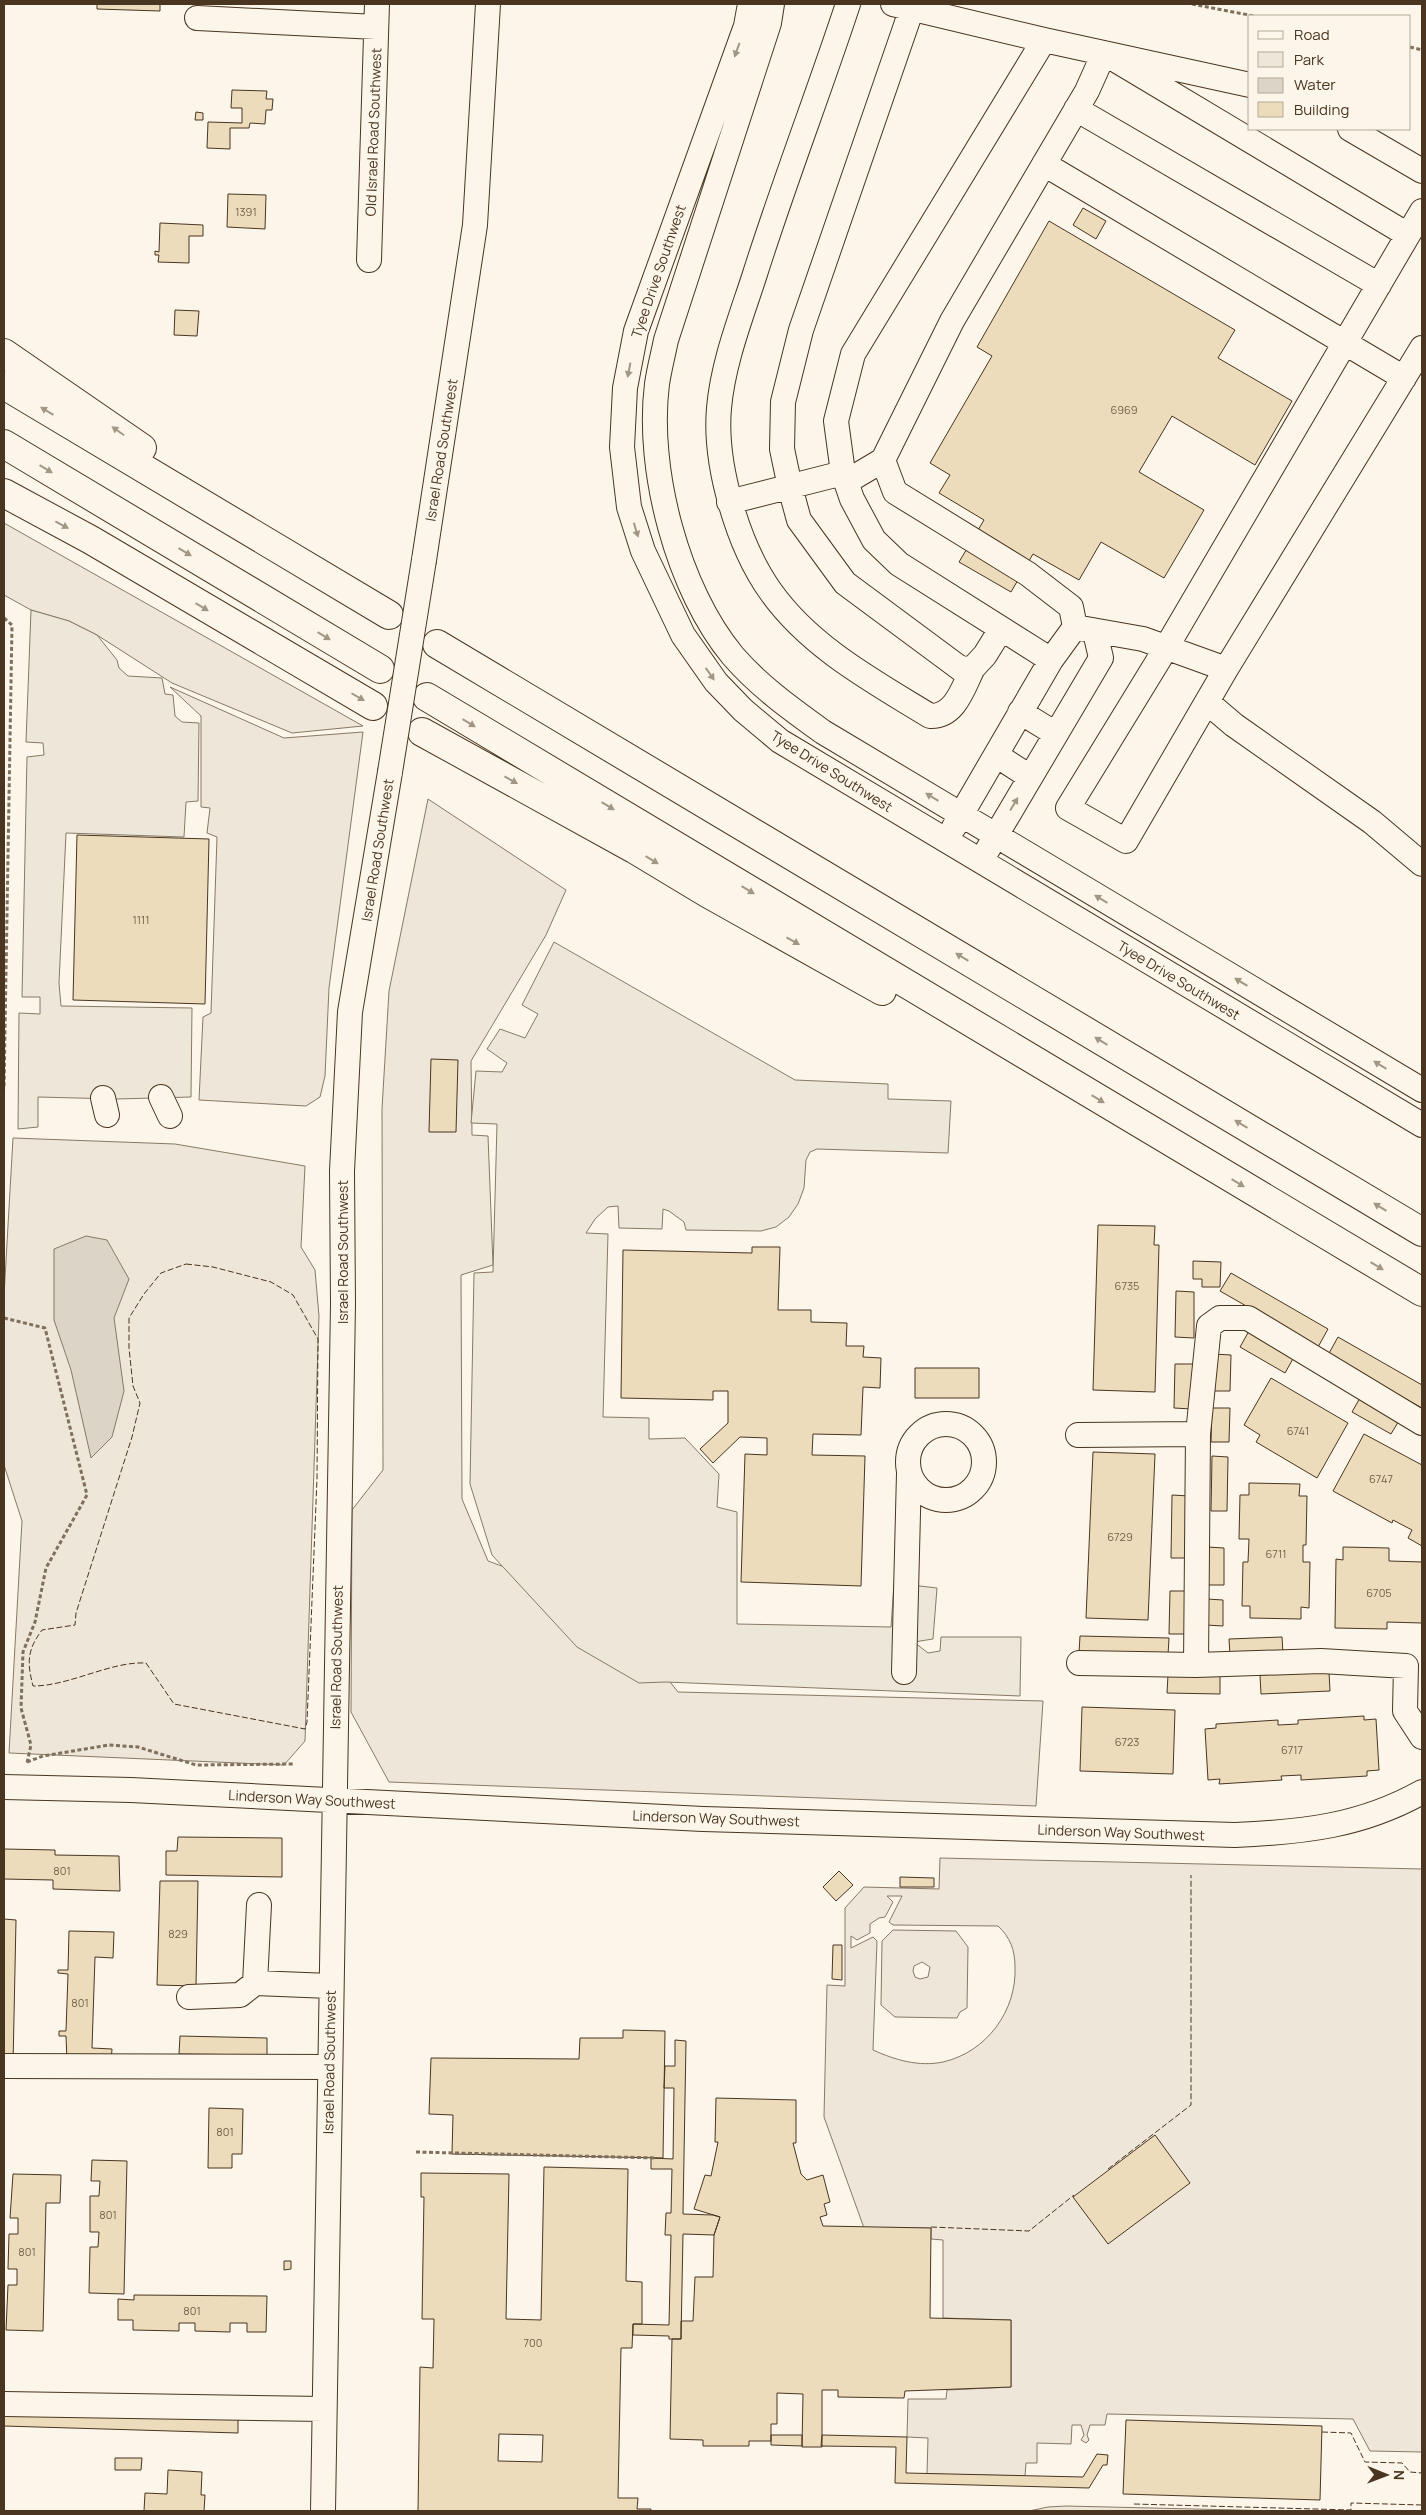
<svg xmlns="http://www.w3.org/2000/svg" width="1426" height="2515" font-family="Manrope,sans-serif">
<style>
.green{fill:#ede6d9;stroke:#887966;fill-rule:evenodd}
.parking{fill:#ede7d9;stroke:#887966}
.water{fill:#dcd4c6;stroke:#887966}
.building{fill:#ecdcbc;stroke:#4a3520;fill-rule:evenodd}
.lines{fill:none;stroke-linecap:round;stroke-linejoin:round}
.minor-casing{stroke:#4a3520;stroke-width:26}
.highway-casing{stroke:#4a3520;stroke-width:30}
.path{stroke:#7f6f5c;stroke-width:3;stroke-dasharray:4 2.5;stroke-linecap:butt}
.minor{stroke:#fbf6e9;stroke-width:24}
.highway{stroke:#fbf6e9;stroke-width:28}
.minor-bridge-casing{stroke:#4a3520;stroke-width:26;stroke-linecap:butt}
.minor-bridge{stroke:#fbf6e9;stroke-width:24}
.fence{stroke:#4a3520;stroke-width:1;stroke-dasharray:6 2.5;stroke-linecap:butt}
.oneway{fill:#a29684}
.labels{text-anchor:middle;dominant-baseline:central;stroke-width:4;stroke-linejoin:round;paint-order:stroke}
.number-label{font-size:11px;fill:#725f47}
.street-label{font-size:14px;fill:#4a3520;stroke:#fbf6e9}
</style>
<rect width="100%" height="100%" fill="#fbf6e9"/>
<path class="green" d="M4,523L363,726L292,733L172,683L97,635L69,621L31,610L4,595Z
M170,687L284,738L363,732L329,988L325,1076L320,1097L306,1106L199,1100L203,1017L211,1013L217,837L207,833L210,808L201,807V716Z
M428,799L566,890L546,935L471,1061L472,1135L488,1136L493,1265L461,1275L462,1499L488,1561L518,1572L656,1664L678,1692L1043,1701L1036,1806L389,1782L351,1712L352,1510L383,1470L382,1109L389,991Z
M13,1138L175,1144L305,1166L301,1247L315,1270L319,1316L305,1741L284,1765L9,1753L22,1521L4,1465V1296Z
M940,1858L1422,1869V2452L1370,2451L1353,2419L1107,2414L1105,2425H1090L1087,2435L1089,2440L1086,2443L1081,2440L1084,2435L1081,2425H1072L1071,2444L1037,2443V2463H1026L1025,2476L927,2474L928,2438L907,2437L908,2399H946L947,2390L1011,2387V2320L943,2318V2240L931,2239V2228H864L824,2117L827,1985L845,1986V1908L864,1887L939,1889ZM887,1896H902L889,1922L893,1925L998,1926C1010,1937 1015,1950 1015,1967C1017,2010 987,2052 943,2062C919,2067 895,2060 873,2050L877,1941L873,1937L851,1948V1936L857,1940L870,1933V1924L879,1918L885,1917L893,1902Z
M893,1930L956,1931L968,1947L967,2008L960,2012L957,2018L895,2017L881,2005L882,1941ZM922,1962L930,1967L928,1977L920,1979L915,1977L913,1971L914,1966Z
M1066,2506L1280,2511H1029L1048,2507Z"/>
<path class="parking" d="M31,610L69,621L97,635L117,660L119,668L128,676L162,678L165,694L173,695L175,716L182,722L199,723L198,801L186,802L184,837L66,833L59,983L61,1006L192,1008L191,1097L116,1099L38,1097V1127L18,1129L19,1013L40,1014V997H22L27,757L44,755L43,743L26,742Z
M554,942L795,1080L888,1084V1099L951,1101L948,1153L817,1149L810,1152L806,1160L804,1188L798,1204L789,1217L776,1227L761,1231L686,1230L684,1222L669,1211L663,1209L662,1229L619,1228L618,1206L608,1207L595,1219L586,1233L608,1234L603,1417L649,1418V1439L685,1438L719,1474L717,1507L737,1512V1624L891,1627L894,1583L937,1588L933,1639L914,1642L928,1653L940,1651L941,1637H1021L1020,1696L665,1682L639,1683L577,1647L492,1555L470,1484L474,1273L493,1272L497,1124L471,1123L476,1071L502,1072L507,1063L487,1049L500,1029L525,1038L538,1014L522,1005Z"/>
<path class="water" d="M86,1236L107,1240L129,1279L114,1318L124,1391L112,1437L91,1458L71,1370L54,1320V1249Z"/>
<path class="building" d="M97,4H160V11L97,9Z
M232,90L267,91L266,99H273L272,110H266L265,124L250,123L249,128H230V149L207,148L208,122L242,123V108H231Z
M196,112L203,113V120H195Z
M228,194L266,195L265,229L227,227Z
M1083,208L1106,221L1096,239L1073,225Z
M1049,221L1235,330L1218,358L1292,401L1255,465L1172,416L1139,472L1204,510L1164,578L1101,542L1079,580L1033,554L1011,592L959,562L984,520L939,493L950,475L930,463L992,356L977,347Z
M160,223L203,225V236H189V263L158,262L159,255H155V251L159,252Z
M175,310L199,311L197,336L174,335Z
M77,835L209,839L205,1004L73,1000Z
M431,1059L458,1060L456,1132H429Z
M1098,1225L1155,1226L1154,1245H1159L1155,1392L1093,1390Z
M752,1247H780L778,1310H811V1322L847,1323L846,1346H864L863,1357L881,1358L880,1388L863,1387L861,1435L813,1434L812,1455L865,1456L861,1586L741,1582L745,1454L767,1455V1438L740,1437L713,1463L700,1449L728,1423V1391H713V1400L621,1398L623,1250L752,1253Z
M1193,1261L1221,1262L1220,1287H1202V1279H1193Z
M1231,1273L1328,1329L1318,1347L1220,1291Z
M1176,1291L1194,1292V1338L1175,1337Z
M1249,1331L1294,1357L1285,1373L1240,1347Z
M1338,1337L1422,1385V1408L1328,1355Z
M1213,1354L1231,1355L1230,1391H1212Z
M1175,1364H1193L1192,1409L1174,1408Z
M915,1368H979V1398H915Z
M1271,1378L1348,1423L1317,1478L1256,1442L1260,1435L1244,1425Z
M1361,1396L1400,1419L1391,1434L1352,1412Z
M1212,1408H1230L1229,1442H1211Z
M1364,1434L1422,1465V1546L1408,1538L1412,1530L1393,1520L1392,1523L1333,1491Z
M1093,1452L1155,1454L1148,1620L1086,1618Z
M1212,1456L1228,1457L1227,1511H1211Z
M1249,1483L1300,1484L1299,1496H1307L1306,1545H1303V1562H1310L1309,1608L1301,1607V1619L1250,1618V1606H1242L1243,1562H1248L1249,1539H1239L1240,1495H1249Z
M1172,1495L1189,1496L1188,1558H1171Z
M1207,1547L1224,1548V1585H1207Z
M1343,1547L1389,1548V1561L1422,1562V1623L1387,1622V1629L1335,1628L1336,1559L1343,1560Z
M1170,1591H1187L1186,1634H1169Z
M1207,1599L1223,1600V1626L1206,1625Z
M1080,1636L1169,1638L1168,1655L1079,1653Z
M1282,1637L1283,1654L1230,1656L1229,1639Z
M1329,1672L1330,1691L1261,1694L1260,1675Z
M1168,1675L1220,1676V1694L1167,1693Z
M1082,1707L1175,1710L1173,1774L1080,1771Z
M1364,1716V1720L1376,1719L1379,1770L1367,1771V1776L1301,1780V1775L1281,1776L1282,1780L1219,1784L1220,1779L1208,1780L1205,1729L1216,1728V1724L1278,1720V1725L1298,1724V1720Z
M178,1837L282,1838V1877L166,1875V1851H177Z
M4,1849L55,1850V1855L119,1856L120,1891L53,1889V1880L4,1879Z
M839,1871L853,1885L836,1901L823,1887Z
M900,1877L934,1878V1887H900Z
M160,1881H198L196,1986L157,1985Z
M4,1919L16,1920L13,2065H4Z
M69,1931L114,1932L113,1958L95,1957L92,2048L112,2049L111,2062L67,2061L66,2036H59V2031H66L68,1974L58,1973V1970H68Z
M833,1945H842V1980L832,1979Z
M623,2030L665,2031L663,2158L452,2154L453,2115L429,2114L431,2058L579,2059L580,2038H623Z
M180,2036L267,2038V2055L179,2054Z
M675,2040L686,2041L683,2214L713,2215L720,2217L714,2235L683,2234L681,2339H669V2336L633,2335V2324L669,2325L671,2235H665L666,2213H671L672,2169H651V2158L673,2159L674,2088H664L665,2066H675Z
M716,2098L796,2100V2143H793L801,2174L807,2180L823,2175L830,2202L824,2204L827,2215L820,2217L823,2226L931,2228L930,2318L1011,2320V2387L905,2391L904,2398L838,2397V2390H822V2447H802L803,2394L777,2393V2424H771V2441H749V2446H703V2440L670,2439L672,2339H681V2321H693L695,2277H713L714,2235L720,2217L694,2209L705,2175L711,2176L718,2142H715Z
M209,2108L243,2109L242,2154H232V2168H208Z
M1155,2135L1190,2183L1108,2244L1073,2197Z
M92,2160L127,2161L124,2294L89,2293L90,2247H98L99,2232H90V2196H99L100,2181H91Z
M544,2167L628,2169L626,2281L642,2282V2324H633L632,2348H621L618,2498H638L637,2509H651V2511H418L420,2367L433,2368L434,2319H422L424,2197H421V2173L509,2174L506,2319L541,2320ZM499,2434L543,2435L542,2462L498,2461Z
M13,2174L61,2175L60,2203H46L43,2331L6,2330L8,2285H17V2269H8L9,2234H18V2218H10Z
M284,2261H291V2269L284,2270Z
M134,2295L267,2296L266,2332H247V2323H230V2332L195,2331V2323H179V2331L133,2330V2320H118V2299L134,2300Z
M4,2409L238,2415V2433L4,2426Z
M1126,2420L1322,2426L1320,2500L1123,2494Z
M771,2435H802V2446L771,2445Z
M822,2435L907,2437L906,2473L1083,2477L1097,2454L1108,2455L1107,2465H1103L1089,2488L895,2483L896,2447L821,2446Z
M115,2458H142L141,2470H115Z
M168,2470L202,2472L201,2495H205L204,2511H144L145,2493L167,2494Z"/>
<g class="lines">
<defs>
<path id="minor" d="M750,4L746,26L636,331L625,388L622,447L629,507L643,551L683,635L716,682L743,710L780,741L1422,1125
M772,4L769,23L666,340C663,355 659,370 657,384C646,470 678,590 733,656C759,686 791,709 823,732L1422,1090
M848,4C818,95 783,185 754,277C740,320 723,363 719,408C714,465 738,546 771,592C810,647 873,681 930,716C955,717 963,688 973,668
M893,4L1044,40
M912,8L801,330L783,402L782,449L790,487L799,520L845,583L961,669L973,668L985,655L1001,629
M197,18L376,27
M1250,85L1044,40L853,354L836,421L843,473L852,499L874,540L899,564L1051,660L1075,627L1143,639L1226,669L1422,348
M1076,109L1379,285
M1350,129L1422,171
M1044,164L1404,378
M369,260L377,4
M883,460L895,492L1028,574L1071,607L1075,627
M846,482L883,460L952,321L1087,91L1104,53L1408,235
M729,502L843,473
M424,560L475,225L488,4
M1226,669L1126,841L1068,808L1166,648L1422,211
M1207,702L1234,725L1372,822L1422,864
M1020,712L1056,734
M996,755L1030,777
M954,827L1051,660
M988,849L1101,658L1095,632
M161,1097L170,1116
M103,1098L107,1115
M908 1462a38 38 0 1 1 76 0a38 38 0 1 1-76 0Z
M1198,1434L1209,1326L1220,1318H1248L1422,1423
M1078,1435L1198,1434L1196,1665
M1079,1663L1196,1665L1321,1661L1406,1666L1405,1711L1422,1737
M904,1672L909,1473
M4,1787L131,1790L703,1819L1235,1835C1304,1832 1361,1826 1422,1792
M259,1905L255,1983L330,1986
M189,1997L240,1995L255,1983
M4,2066L329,2067
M4,2404L324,2409
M323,2511L343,1304L342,1171L350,1012L390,772"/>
<path id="highway" d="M4,353L142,448
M4,385L389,615
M4,444L380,669
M4,493L91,540L373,706
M437,644L1422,1232
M427,697L1422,1292
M422,732L634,849L707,893L882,991"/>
</defs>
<use href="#minor" class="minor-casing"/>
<use href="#highway" class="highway-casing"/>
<path class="path" d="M1192,4L1254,16
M1410,47L1422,50
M4,618L12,625L4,1089
M4,1318L45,1328L87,1495L46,1568L35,1622L23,1652L21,1708L31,1745L27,1763
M27,1762L43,1756L109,1745L138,1747L196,1765L294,1764
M416,2152L656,2158"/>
<use href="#minor" class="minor"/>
<use href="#highway" class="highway"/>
<defs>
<path id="minor-bridge" d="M390,772L424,560"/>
</defs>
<use href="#minor-bridge" class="minor-bridge-casing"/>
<use href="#minor-bridge" class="minor-bridge"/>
<path class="fence" d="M186,1264L213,1267L271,1282L293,1295L318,1339L317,1479L307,1722L305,1729L174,1704L146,1663C111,1661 70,1686 33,1686C27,1663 27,1650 42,1630L75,1625L76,1613L132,1437L140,1403L133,1386L129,1348V1318L144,1294L161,1273Z
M1108,2169L1191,2105V1875
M931,2227L1029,2231L1074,2195
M1322,2432L1351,2433L1365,2462L1402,2463L1410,2472L1422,2473
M1134,2504L1351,2510V2503L1422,2505"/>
</g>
<defs><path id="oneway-solid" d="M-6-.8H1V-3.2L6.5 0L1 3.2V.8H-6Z" transform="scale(1.25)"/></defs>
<g class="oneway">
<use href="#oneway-solid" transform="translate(737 50) rotate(110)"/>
<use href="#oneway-solid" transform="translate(629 370) rotate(101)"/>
<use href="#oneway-solid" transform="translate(47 411) rotate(-149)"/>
<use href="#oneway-solid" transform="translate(118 431) rotate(-145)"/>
<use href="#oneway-solid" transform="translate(46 469) rotate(31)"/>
<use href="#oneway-solid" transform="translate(62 525) rotate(28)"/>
<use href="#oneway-solid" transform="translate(636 530) rotate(73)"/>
<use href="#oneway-solid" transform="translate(185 552) rotate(31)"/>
<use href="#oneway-solid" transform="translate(202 607) rotate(31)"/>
<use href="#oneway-solid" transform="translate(324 636) rotate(31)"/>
<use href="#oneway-solid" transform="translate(710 674) rotate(55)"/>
<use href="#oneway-solid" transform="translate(358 697) rotate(30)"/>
<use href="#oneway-solid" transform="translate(469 723) rotate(31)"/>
<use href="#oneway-solid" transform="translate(511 780) rotate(29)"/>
<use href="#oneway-solid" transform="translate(932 797) rotate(-149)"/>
<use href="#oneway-solid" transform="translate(1014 804) rotate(-59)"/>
<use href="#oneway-solid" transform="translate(608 806) rotate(31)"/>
<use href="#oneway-solid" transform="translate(652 860) rotate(31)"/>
<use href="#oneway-solid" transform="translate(748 890) rotate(31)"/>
<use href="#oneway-solid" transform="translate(1101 899) rotate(-149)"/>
<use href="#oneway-solid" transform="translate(793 941) rotate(29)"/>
<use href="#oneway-solid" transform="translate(962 957) rotate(-149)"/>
<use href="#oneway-solid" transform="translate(1241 982) rotate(-149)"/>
<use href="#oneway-solid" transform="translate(1101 1041) rotate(-149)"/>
<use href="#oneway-solid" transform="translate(1380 1065) rotate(-149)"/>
<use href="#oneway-solid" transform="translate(1098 1099) rotate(31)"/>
<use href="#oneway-solid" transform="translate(1241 1124) rotate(-149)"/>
<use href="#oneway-solid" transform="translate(1238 1183) rotate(31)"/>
<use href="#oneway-solid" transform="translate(1380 1207) rotate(-149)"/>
<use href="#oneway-solid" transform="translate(1377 1266) rotate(31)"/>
</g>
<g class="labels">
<g class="number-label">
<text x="246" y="211">1391</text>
<text x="1124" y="409">6969</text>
<text x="141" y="919">1111</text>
<text x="1127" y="1285">6735</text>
<text x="1298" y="1430">6741</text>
<text x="1381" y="1478">6747</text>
<text x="1120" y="1536">6729</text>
<text x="1276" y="1553">6711</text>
<text x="1379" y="1592">6705</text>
<text x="1127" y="1741">6723</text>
<text x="1292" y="1749">6717</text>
<text x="62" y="1870">801</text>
<text x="178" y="1933">829</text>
<text x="80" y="2002">801</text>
<text x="225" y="2131">801</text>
<text x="108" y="2214">801</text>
<text x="27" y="2251">801</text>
<text x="192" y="2310">801</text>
<text x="533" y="2342">700</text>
</g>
<g class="street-label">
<text transform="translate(373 132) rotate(-88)">Old Israel Road Southwest</text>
<text transform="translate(658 271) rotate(-71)">Tyee Drive Southwest</text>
<text transform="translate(441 450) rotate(-81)">Israel Road Southwest</text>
<text transform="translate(832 771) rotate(32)">Tyee Drive Southwest</text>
<text transform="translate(377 850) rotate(-81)">Israel Road Southwest</text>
<text transform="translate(1179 980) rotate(31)">Tyee Drive Southwest</text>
<text transform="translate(342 1252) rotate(-90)">Israel Road Southwest</text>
<text transform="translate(336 1657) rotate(-89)">Israel Road Southwest</text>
<text transform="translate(312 1799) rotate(3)">Linderson Way Southwest</text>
<text transform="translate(716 1818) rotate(2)">Linderson Way Southwest</text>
<text transform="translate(1121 1832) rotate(2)">Linderson Way Southwest</text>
<text transform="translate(329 2062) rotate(-89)">Israel Road Southwest</text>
</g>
</g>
<rect width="1426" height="2515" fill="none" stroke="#4a3520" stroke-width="10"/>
<rect x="1248" y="15" width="162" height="115" fill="#fbf6e9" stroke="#b4a999"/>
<rect x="1258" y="31" width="25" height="8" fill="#fbf6e9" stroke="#b4a999"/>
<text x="1294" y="40" font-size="15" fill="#4a3520">Road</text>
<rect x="1258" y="52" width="25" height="15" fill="#ede6d9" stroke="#b4a999"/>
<text x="1294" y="65" font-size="15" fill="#4a3520">Park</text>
<rect x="1258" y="78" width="25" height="15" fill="#dcd4c6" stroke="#b4a999"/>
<text x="1294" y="90" font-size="15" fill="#4a3520">Water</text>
<rect x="1258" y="102" width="25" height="15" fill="#ecdcbc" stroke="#b4a999"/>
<text x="1294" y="115" font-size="15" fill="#4a3520">Building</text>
<g transform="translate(1386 2475) rotate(91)" stroke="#fbf6e9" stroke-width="4" paint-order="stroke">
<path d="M0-4L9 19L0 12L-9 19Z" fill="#4a3520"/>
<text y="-8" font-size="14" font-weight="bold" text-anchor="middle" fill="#4a3520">N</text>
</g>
</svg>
